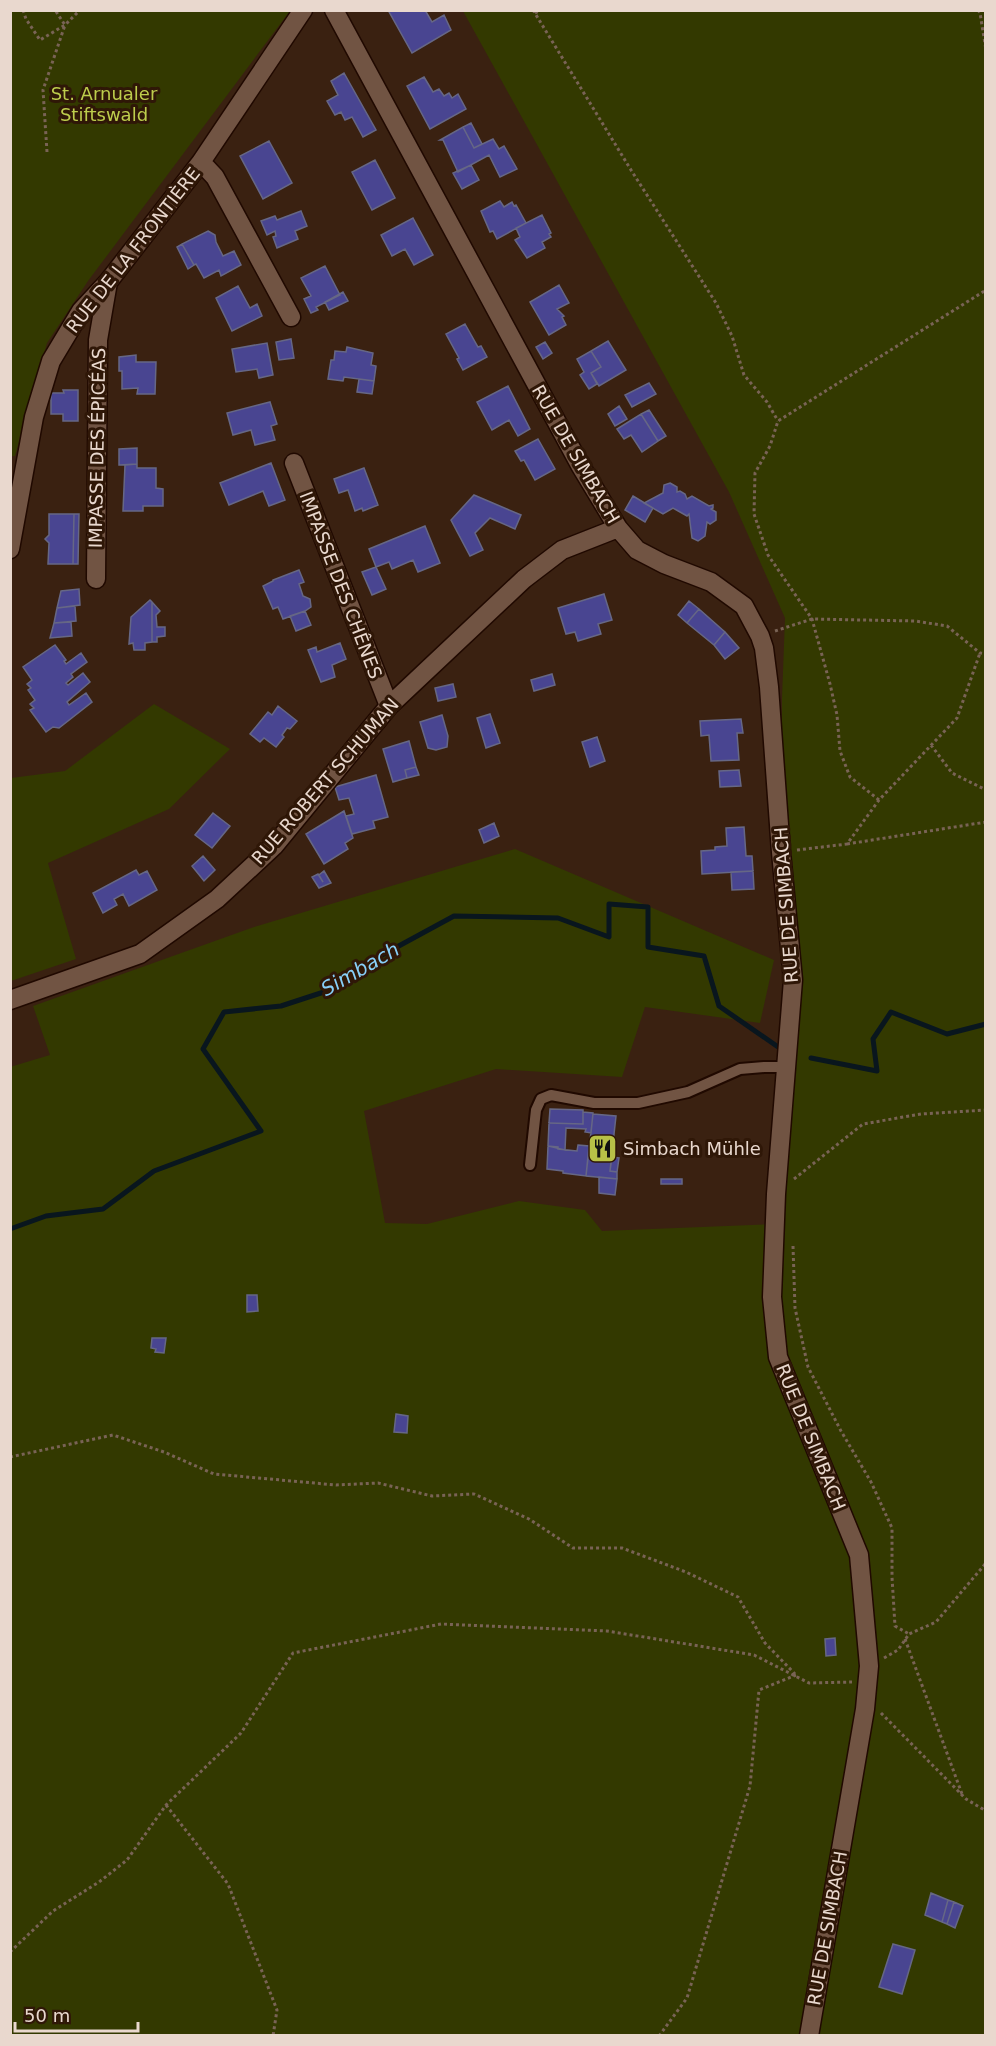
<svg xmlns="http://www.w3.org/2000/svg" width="996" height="2046" font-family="'DejaVu Sans',sans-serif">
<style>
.green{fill:#333900}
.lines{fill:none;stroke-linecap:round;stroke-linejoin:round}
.stream{stroke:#09161e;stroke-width:5}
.building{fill:#494591;stroke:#666785;stroke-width:1.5}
.lane-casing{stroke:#200900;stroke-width:14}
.street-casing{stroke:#200900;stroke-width:21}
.path{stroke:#796355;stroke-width:3;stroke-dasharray:3 3;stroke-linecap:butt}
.lane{stroke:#715443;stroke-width:10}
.street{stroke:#715443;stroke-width:18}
.labels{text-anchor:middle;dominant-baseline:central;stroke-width:6;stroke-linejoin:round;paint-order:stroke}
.park-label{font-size:18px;fill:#bdcd4c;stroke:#2f1707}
.street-label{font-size:18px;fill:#e9d8ce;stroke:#2f1707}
.poi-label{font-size:18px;fill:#e9d8ce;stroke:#2f1707;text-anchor:start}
.water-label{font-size:20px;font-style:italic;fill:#88cff8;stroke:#2f1707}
</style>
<rect width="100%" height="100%" fill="#3a2111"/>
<path class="green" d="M10,11H290L88,281L47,343L15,456H10Z
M463,11H985V2035L11,2036L10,1067L50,1055L33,1006L254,927L515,849L774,960L760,1023L645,1007L622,1077L496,1069L364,1111L385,1223L427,1224L519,1201L585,1210L602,1231L776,1224L786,1067L781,852L782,698L785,618L729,492Z
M154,704L230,749L169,809L48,863L76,959L11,981V778L65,771Z"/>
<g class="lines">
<path class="stream" d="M811,1058L877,1071L873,1039L891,1012L947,1034L986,1024
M10,1229L46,1216L103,1209L154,1171L261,1131L203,1049L224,1012L281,1006L330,990L384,954L454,916L558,918L609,937V904L648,907V947L704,956L719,1006L781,1049"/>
</g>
<path class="building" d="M388,10H425L432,22L444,15L451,30L412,53Z
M344,73L376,130L363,137L352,117L345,120L341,112L335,115L327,101L338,95L331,81Z
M424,77L433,92L439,89L444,96L449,93L452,98L458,94L466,109L430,129L407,86Z
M471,123L482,144L474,148L463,127Z
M463,127L474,148L493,139L499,149L504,146L517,169L500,177L489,155L458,172L443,140H440Z
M269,141L292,183L263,199L240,156Z
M375,160L395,198L372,210L352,172Z
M471,165L479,180L462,189L453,173Z
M500,201L504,207L512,202L514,206L516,205L526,223L497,239L493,231L490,232L481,211Z
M301,211L307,226L295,231L298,239L277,248L273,237L276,236L275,231L267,235L261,221L275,216L277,220Z
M542,215L551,233L549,234L551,237L542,242L545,248L527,258L515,240L520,237L516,228Z
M413,218L433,255L414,265L405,249L392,256L381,235Z
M208,231L215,235L216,242L223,256L234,251L241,265L221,276L219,270L204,278L196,264L194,265L182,244Z
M182,244L194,265L188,269L177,247Z
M325,266L340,295L316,307L318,310L311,313L304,299L311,296L301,278Z
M559,285L569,303L557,309L564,316L562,317L566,325L549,335L530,302Z
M238,286L250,308L257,304L262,316L232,331L216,298Z
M343,292L348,301L329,310L325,302Z
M465,324L478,347L481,346L487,357L463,370L457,359L459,358L446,334Z
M291,339L294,358L279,360L276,342Z
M608,341L626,370L599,386L591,373L601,367L591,351Z
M545,342L552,353L543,359L536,347Z
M267,343L273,375L259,378L257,369L236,372L232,349Z
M347,347L373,353L371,365L376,366L374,381L344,377L343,381L328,379L331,360H334L335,351L346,352Z
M591,351L601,367L591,373L597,384L589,389L580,375L584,372L577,359Z
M136,355V362H156L155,394H137L138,388L122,389V371H119V357Z
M359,379L374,381L372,394L357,392Z
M649,383L656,394L632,407L625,395Z
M508,386L530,429L518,436L509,420L492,430L477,402Z
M63,390H78V421H63V414H51V393H64Z
M270,402L277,424L271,426L275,440L255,445L251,430L233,435L227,413Z
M619,406L627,419L615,426L608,414Z
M649,410L666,436L658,441L641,414Z
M641,414L658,441L642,452L631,435L624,439L617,429Z
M538,439L555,469L535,480L524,460L521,461L515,451Z
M137,448V464L119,465V449Z
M271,463L285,500L269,506L263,491L229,505L220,483Z
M137,464V468H156V488L163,489V506H143V511H123L125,465Z
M364,468L378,505L363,511L362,508L355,511L348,490L339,493L334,479Z
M670,483L677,487V492L680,491L685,494L687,499L692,496L709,506L713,505V508L711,509L716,512V520L710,524L707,522L705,536L698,541L692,538L689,514L687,516L673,508L663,514L644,503L663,493L664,485Z
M474,495L521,515L515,529L490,518L475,533L483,550L470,556L451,520Z
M633,496L653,508L645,522L625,510Z
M49,514H74L73,564H48L49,543L45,539L49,535Z
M74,514H79L78,564H73Z
M425,526L440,563L418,572L413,560L392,569L389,562L376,567L369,549Z
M376,567L386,589L372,595L362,572Z
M299,570L304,582L299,584L303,596L310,599L311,607L305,611L283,619L278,607L273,609L263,586L273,581V580Z
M79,589L80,605L57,608L61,591Z
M604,594L612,620L598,624L601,634L578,641L575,632L566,634L558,608Z
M150,600L152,602V642L145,643V650H134L133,643L129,644L131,617Z
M689,601L699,609L687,623L678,615Z
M152,602L160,611L156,615L157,627H165V636L157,637V642H152Z
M75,606L76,621L54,623L57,608Z
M699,609L725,632L714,645L687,623Z
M305,611L311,625L296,631L290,616Z
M71,622L72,636L50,638L54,623Z
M725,632L739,648L725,659L714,645Z
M340,643L346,659L332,665L335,677L321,682L308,650L316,647L317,652Z
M55,645L66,660L64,661L66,664L81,653L87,662L71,674L73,677L66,683L68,685L83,673L90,682L67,702L69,705L86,693L92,702L59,728L53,727L46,732L30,710L34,708L30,704L35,700L28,690L31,688L27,684L32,680L23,667Z
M552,674L555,685L534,691L531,680Z
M453,684L456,697L438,701L435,688Z
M278,706L297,721L290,729L287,728L282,735L284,737L276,747L264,738L260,742L250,734L268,712L272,715Z
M490,714L500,743L486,748L477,718Z
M442,715L448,736L447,747L436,750L428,748L420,722Z
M741,719L743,733H737L739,760L711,761L709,735L701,736L700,721Z
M597,737L605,761L590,767L582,742Z
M409,741L416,767L405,770L407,778L393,782L383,749Z
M416,767L419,775L407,778L405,770Z
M739,770L741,786L720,787L719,771Z
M376,775L388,817L373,821L375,828L352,834L346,816L354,814L349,798L339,800L335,787Z
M344,811L353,838L345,843L348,849L324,864L306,834Z
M213,813L230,826L212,848L195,835Z
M494,823L499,836L484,843L479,830Z
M744,827L746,856H752L753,871L702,874L701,851L715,850V847L727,846L726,828Z
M203,856L215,870L204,881L192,866Z
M136,870L139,875L147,871L157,890L129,906L123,894L114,899L117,905L103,913L93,893Z
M324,871L331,883L319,888L312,877L318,874L323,882L319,875Z
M753,871L754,889L732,890L731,872Z
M550,1109L583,1110V1124L549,1123Z
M583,1112L593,1113L591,1133L585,1132L586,1129L566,1128L565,1150L548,1146L549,1123L583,1124Z
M593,1114L616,1116L610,1171L617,1172V1179L586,1176Z
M578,1145L589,1146L586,1176L563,1173V1171L547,1169L548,1146L558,1147V1149L577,1151Z
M612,1157L619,1158L617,1172L610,1171Z
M599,1177L617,1179L615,1195L599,1193Z
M661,1179H682V1184H661Z
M247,1295H257L258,1311L247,1312Z
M152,1338H166L164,1353L155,1352L156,1349L151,1348Z
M396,1414L408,1416L407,1433L394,1432Z
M835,1638L836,1655L826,1656L825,1639Z
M931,1893L948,1900L942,1922L925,1915Z
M948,1900L954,1902L947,1924L942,1922Z
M954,1902L963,1906L955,1928L947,1924Z
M893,1944L915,1950L902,1994L879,1987Z"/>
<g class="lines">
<defs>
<path id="lane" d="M530,1165L536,1110L541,1099L551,1095L594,1103H638L688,1092L740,1069L764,1067H786"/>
<path id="street" d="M334,10L580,465L618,528L637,550L664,564L711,582L744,606L760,636L764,648L769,687L781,852L793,980L776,1194L772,1297L778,1357L859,1555L869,1666L865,1709L809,2036
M201,162L215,177L291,317
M294,463L389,706
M10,549L34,417L51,361L81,311L108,282L201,162L303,10
M96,579L98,340L108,282
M10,1000L140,954L217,899L274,846L389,706L524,579L562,550L618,528"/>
</defs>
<use href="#lane" class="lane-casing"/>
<use href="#street" class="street-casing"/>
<path class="path" d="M23,10L26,19L40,40L65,25L80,10
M533,10L631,170L716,303L732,336L744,375L767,402L778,421
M978,10L980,13L986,50
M535,13L541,10
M47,152L43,90L65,25L55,10
M775,631L812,619L915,621L947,626L980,653L986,654
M931,745L952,773L986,790
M879,800L850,777L840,751L837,715L830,684L812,619L768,555L754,514L755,473L770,446L778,421L986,290
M847,844L986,822
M797,850L847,844L879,800L957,718L980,653
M794,1179L863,1124L921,1114L986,1110
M793,1246L795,1308L808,1367L841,1431L871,1482L892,1528V1577L895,1626L909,1634
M10,1457L113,1435L164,1452L214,1474L336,1485L378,1483L432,1496L474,1494L529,1519L573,1548H622L686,1572L738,1597L765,1643L795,1674
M905,1639L962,1794
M884,1658L898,1650L909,1634L936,1622L986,1563
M881,1713L966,1799L986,1811
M166,1805L228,1884L277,2010L273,2036
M10,1952L53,1911L99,1882L127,1860L166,1805L241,1733L293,1653L441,1624L607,1631L754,1655L809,1683L852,1682
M659,2036L687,1998L750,1786L759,1690L796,1675"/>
<use href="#lane" class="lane"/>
<use href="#street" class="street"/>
</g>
<defs>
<symbol id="restaurant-square" viewBox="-11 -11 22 22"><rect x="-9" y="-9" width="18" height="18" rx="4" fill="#b8c147" stroke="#2f1707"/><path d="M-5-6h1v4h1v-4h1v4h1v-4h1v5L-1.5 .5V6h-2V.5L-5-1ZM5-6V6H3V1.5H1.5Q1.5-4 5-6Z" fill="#111"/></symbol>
</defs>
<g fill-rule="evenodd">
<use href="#restaurant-square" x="586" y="1132" width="33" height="33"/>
</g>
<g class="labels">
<g class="park-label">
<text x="104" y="93">St. Arnualer<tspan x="104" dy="21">Stiftswald</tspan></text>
</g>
<g class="street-label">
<text transform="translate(133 250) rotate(-52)">RUE DE LA FRONTIÈRE</text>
<text transform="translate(97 448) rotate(-89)">IMPASSE DES ÉPICÉAS</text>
<text transform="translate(576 454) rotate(60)">RUE DE SIMBACH</text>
<text transform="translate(341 585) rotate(69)">IMPASSE DES CHÊNES</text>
<text transform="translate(325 781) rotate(-49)">RUE ROBERT SCHUMAN</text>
<text transform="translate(786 905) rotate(-94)">RUE DE SIMBACH</text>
<text transform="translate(811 1437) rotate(68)">RUE DE SIMBACH</text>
<text transform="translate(827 1928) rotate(-80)">RUE DE SIMBACH</text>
</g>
<g class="poi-label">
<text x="623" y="1148">Simbach Mühle</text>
</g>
<g class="water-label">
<text transform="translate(360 969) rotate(-30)">Simbach</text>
</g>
</g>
<rect width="996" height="2046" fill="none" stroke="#e9d8ce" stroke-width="24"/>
<path d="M15 2022v9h123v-9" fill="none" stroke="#e9d8ce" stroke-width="3"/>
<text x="24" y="2022" font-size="18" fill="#e9d8ce" stroke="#2f1707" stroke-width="4.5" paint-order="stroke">50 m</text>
</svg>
